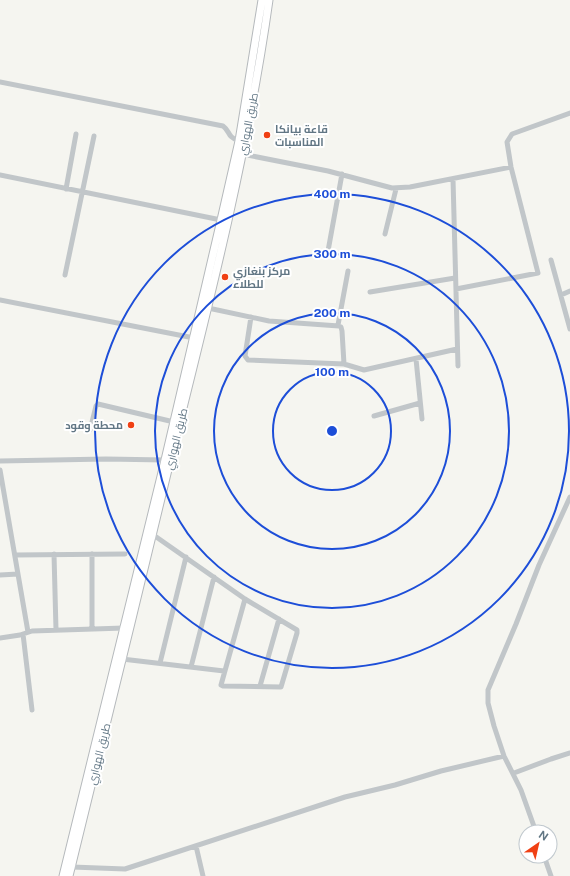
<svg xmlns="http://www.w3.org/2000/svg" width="570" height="876" font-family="'Public Sans',Cairo,sans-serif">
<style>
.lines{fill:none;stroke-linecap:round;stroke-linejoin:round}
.highway-casing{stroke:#b5b9bc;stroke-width:9}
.minor{stroke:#c1c6c9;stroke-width:5}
.highway{stroke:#fff;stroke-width:7}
.ring{fill:none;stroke:#1d4ed8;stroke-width:2}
.poi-dot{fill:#f04014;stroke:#fff;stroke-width:1.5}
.labels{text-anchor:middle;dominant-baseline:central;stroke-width:4;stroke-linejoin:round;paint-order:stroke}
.street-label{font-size:11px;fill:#617684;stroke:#fff}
.poi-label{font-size:11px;font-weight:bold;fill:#617684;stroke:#fff;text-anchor:start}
.centre{fill:#1d4ed8;stroke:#fff;stroke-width:2}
.ring-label{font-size:12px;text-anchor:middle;font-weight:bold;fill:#1d4ed8;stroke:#fff;stroke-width:4;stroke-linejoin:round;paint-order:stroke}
</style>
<rect width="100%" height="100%" fill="#f5f5f0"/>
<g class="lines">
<defs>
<path id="highway" d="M63,876L165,460L221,220L239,141L262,0
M69,876C106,725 143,575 179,424C214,284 249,143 269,0"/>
</defs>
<use href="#highway" class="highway-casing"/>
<path class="minor" d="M0,82L223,126C231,132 226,136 239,141
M242,154L328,171L392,188L410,187L511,167
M0,175L221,220
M453,179L458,366
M66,189L76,134
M385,234L396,189
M328,251L342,174
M551,260L570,329
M65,275L94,136
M456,289L538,273L511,167L507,142L512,134L570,113
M370,292L455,278
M561,295L570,291
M0,300L194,338
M208,308L269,321L339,326L341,327L342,331L344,364L364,370L457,349
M251,317L245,356L248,360L344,364
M338,325L348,271
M416,359L422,419
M374,416L420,403
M90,430L96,406L98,404L174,422
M0,461L106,459L165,460
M0,470L28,632
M152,534L245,599L297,630V633L281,687L223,686L221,685L245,599
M54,554L56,630
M92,554V629
M15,555L125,554
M0,575L18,574
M23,634L32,710
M0,638L20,635L32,631L124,628
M122,659L224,671
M160,663L186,557
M191,667L214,577
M260,686L279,619
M514,773L551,759L570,753
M536,832L521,790L504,756L494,726L488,703V690L516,624L539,565L570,497
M196,846L203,876
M544,856L551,876
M72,867L125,869L345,797L395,785L441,771L504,756"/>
<use href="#highway" class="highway"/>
</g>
<g class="ring">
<circle cx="332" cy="431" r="59"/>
<circle cx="332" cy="431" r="118"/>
<circle cx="332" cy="431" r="177"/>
<circle cx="332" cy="431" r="237"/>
</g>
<g class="poi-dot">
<circle cx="267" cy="135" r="4"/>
<circle cx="225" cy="277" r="4"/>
<circle cx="131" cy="425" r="4"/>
</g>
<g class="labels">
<g class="street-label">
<text transform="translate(248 124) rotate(-79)">طريق الهواري</text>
<text transform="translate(176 439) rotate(-76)">طريق الهواري</text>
<text transform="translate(99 754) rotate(-76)">طريق الهواري</text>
</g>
<g class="poi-label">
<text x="275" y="129">قاعة بيانكا<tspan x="275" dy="13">المناسبات</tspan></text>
<text x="233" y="271">مركز بنغازي<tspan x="233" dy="13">للطلاء</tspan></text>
<text x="123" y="425" text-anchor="end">محطة وقود</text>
</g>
</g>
<circle cx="332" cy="431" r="6" class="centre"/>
<g class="ring-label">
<text x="332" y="198">400 m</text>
<text x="332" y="258">300 m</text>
<text x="332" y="317">200 m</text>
<text x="332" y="376">100 m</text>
</g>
<g transform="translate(538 844) rotate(34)"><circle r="19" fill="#ffffff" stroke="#c0c8ce"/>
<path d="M0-3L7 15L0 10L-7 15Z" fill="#f04014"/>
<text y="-6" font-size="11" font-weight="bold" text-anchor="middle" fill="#617684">N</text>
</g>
</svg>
